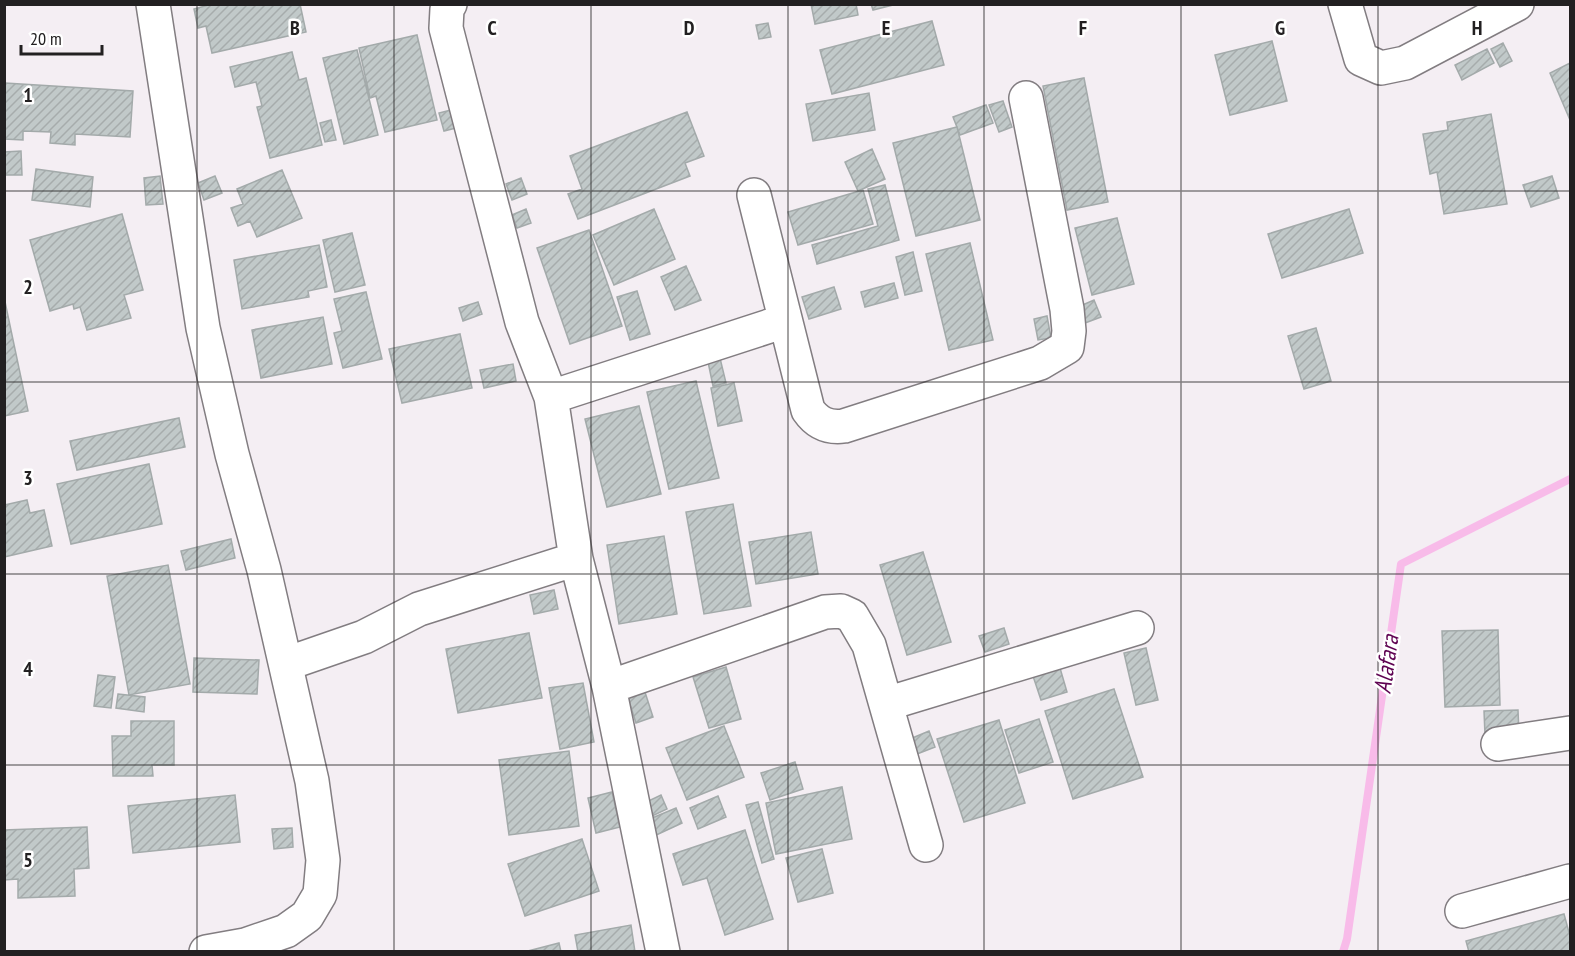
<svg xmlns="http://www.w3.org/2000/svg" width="1575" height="956" font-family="'PT Sans Narrow',sans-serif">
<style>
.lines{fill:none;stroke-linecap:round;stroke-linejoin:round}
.stream{stroke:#f8bbe9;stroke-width:8}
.building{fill:url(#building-hatch);stroke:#a3aaaa;stroke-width:1.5}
.minor-casing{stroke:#827d81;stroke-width:36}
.minor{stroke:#fff;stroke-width:33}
.grid{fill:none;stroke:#222021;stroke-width:1.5;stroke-opacity:0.55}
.labels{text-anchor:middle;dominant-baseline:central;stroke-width:5;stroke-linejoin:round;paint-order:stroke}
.water-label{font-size:24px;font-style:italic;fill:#5f0352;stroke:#fff}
.grid-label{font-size:20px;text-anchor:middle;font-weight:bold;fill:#222021;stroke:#fff;stroke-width:5;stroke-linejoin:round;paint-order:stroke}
</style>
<defs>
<pattern id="building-hatch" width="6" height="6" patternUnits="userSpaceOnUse" patternTransform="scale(1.5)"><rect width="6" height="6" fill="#c1c9c9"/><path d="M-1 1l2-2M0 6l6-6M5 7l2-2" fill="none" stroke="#a6acac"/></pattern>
</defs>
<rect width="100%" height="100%" fill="#f4eef3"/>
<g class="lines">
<path class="stream" d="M1343,952L1347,939L1401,564L1570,479"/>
</g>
<path class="building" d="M212,4H300L306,32L212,53L206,26L198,28L194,9Z
M811,4H856L858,15L815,24Z
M871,4H897L873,10Z
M932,21L944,65L832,94L820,50Z
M768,23L771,37L759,39L756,25Z
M417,35L437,120L385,132L376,96L370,98L359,48Z
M1272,41L1287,101L1230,115L1215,55Z
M1503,43L1512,61L1500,67L1491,49Z
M1487,49L1494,63L1462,80L1455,65Z
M357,50L378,135L344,144L323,58Z
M292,52L299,80L306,78L322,145L270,158L257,107L262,106L256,82L235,87L230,67Z
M1570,63V120L1550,73Z
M1084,78L1108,202L1067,210L1043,86Z
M5,83L133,91L130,137L75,134V145L50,143L51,132L23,131V140L4,139Z
M869,93L875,130L813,141L806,104Z
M1003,101L1012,127L999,132L989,105Z
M986,105L993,123L960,135L953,117Z
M455,109L460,127L444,131L439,113Z
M687,112L704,156L685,163L690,176L578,219L568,194L582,189L570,156Z
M1491,114L1507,204L1444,214L1437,172L1430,174L1423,134L1448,130L1447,122Z
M331,120L336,140L325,142L320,123Z
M957,127L980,220L916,236L893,143Z
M872,149L885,179L858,191L845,162Z
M21,151L22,175H4V152Z
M36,169L93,177L90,207L32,200Z
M282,170L302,218L257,237L250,221L238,226L231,208L243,204L237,189Z
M160,176L163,204L146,205L144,178Z
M215,176L222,193L204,200L198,183Z
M1552,176L1559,198L1531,207L1523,185Z
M521,178L527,194L512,200L506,184Z
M885,185L899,240L817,264L812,245L878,226L868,189Z
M863,190L873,224L798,245L788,212Z
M526,209L531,223L517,228L512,215Z
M654,209L675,259L614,285L593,235Z
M1349,209L1363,253L1282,278L1268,234Z
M122,214L143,290L124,295L131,318L87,330L80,307L74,309L73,304L50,311L30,240Z
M1117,218L1134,284L1092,295L1075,228Z
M589,230L622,326L570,344L537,248Z
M352,233L365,285L335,292L323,240Z
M970,243L993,340L949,350L926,254Z
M319,245L327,287L308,291L309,297L242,309L234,260Z
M913,252L922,291L905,295L896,257Z
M686,266L701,300L675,310L661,277Z
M894,283L898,298L865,307L861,292Z
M834,287L841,309L809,319L802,297Z
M637,291L650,334L630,340L617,297Z
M366,292L382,359L343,368L334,333L342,331L334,299Z
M4,297L28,411L4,416Z
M1094,300L1101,317L1085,323L1078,307Z
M478,302L482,314L463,321L459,308Z
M1047,316L1051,338L1038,340L1034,319Z
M323,317L332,364L261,378L252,330Z
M1316,328L1331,381L1304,389L1288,336Z
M460,334L472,388L402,403L389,349Z
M719,354L726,383L713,386L707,357Z
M513,364L516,381L484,388L480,370Z
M696,381L719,478L669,489L647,392Z
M734,383L742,421L718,426L711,388Z
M639,406L661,494L607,507L585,419Z
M179,418L185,447L77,470L70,441Z
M149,464L162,524L71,544L57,484Z
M27,500L30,513L44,510L52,546L4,557V505Z
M733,504L751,606L704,614L686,512Z
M811,532L818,574L756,584L749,542Z
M664,536L677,614L619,624L607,545Z
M231,539L235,558L186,570L181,551Z
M923,552L951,642L907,655L880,565Z
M168,565L190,684L129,695L107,576Z
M554,590L558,609L534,614L530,595Z
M1004,628L1009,644L985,652L979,636Z
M1498,630L1500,705L1445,707L1442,631Z
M529,633L542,698L458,713L446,649Z
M1146,648L1158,700L1136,705L1124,653Z
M194,658L259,660L257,694L193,692Z
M726,667L741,719L709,728L693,677Z
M1060,668L1067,692L1041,700L1033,676Z
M98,675L115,677L111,708L94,706Z
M583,683L594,742L560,749L549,688Z
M644,689L653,717L636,723L627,695Z
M1114,689L1143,777L1073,799L1045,711Z
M118,694L145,697L144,712L116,708Z
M1518,710L1519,735H1485L1484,711Z
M1039,719L1053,762L1019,773L1005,730Z
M999,720L1025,803L964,822L937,739Z
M131,721H174V765H152L153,776H113L112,736H131Z
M724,726L744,777L687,800L666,748Z
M929,731L935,747L917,754L910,739Z
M569,751L579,826L509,835L499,760Z
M795,762L803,789L770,800L761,773Z
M842,787L852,839L776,854L766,803Z
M612,792L620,827L596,833L588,798Z
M235,795L240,842L133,853L128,806Z
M661,795L667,809L648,818L642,804Z
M718,796L726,817L698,829L690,808Z
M758,802L774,859L762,863L746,805Z
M676,808L682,823L652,837L645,821Z
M87,827L89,868L74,869L75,896L18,898V879L4,880V830Z
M292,828L293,847L274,849L272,829Z
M745,830L773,919L725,935L707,878L683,885L673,854Z
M582,839L599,891L525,916L508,864Z
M822,849L833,893L798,902L786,858Z
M1564,914L1570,936V952H1469L1466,941Z
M631,925L635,952H578L575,935Z
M559,943L561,952H524Z"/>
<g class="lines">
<defs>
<path id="minor" d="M153,4L203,328L232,454L264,570L312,781L323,860L320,894L307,916L286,931L245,945L206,952
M450,4L447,9L446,28L522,322L551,397L576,559L609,687L663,952
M1345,4L1361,59L1381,68L1405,63L1517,4
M754,195L808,410C817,423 828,428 844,426L1040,363L1067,347L1069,331L1067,309L1026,98
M551,397L785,321
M286,664L364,637L419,609L576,559
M609,687L825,612L841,611L852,616L869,645L926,845
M886,704L1137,628
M1498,744L1570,733
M1462,911L1570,881"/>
</defs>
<use href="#minor" class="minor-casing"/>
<use href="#minor" class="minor"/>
</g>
<path class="grid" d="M197,4V952M394,4V952M591,4V952M788,4V952M984,4V952M1181,4V952M1378,4V952M4,191H1570M4,382H1570M4,574H1570M4,765H1570"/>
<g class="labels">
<g class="water-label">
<text transform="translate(1386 664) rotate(-82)">Alafara</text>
</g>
</g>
<g class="grid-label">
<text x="295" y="35">B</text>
<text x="492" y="35">C</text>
<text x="689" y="35">D</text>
<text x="886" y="35">E</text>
<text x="1083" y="35">F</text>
<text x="1280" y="35">G</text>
<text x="1477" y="35">H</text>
<text x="28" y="102">1</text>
<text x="28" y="294">2</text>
<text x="28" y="485">3</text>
<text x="28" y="676">4</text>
<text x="28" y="867">5</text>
</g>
<rect width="1575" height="956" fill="none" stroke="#222021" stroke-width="12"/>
<path d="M21 45v9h81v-9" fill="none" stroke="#222021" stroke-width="3"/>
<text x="30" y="45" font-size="18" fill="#222021" stroke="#ffffff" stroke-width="4.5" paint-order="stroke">20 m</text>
</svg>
